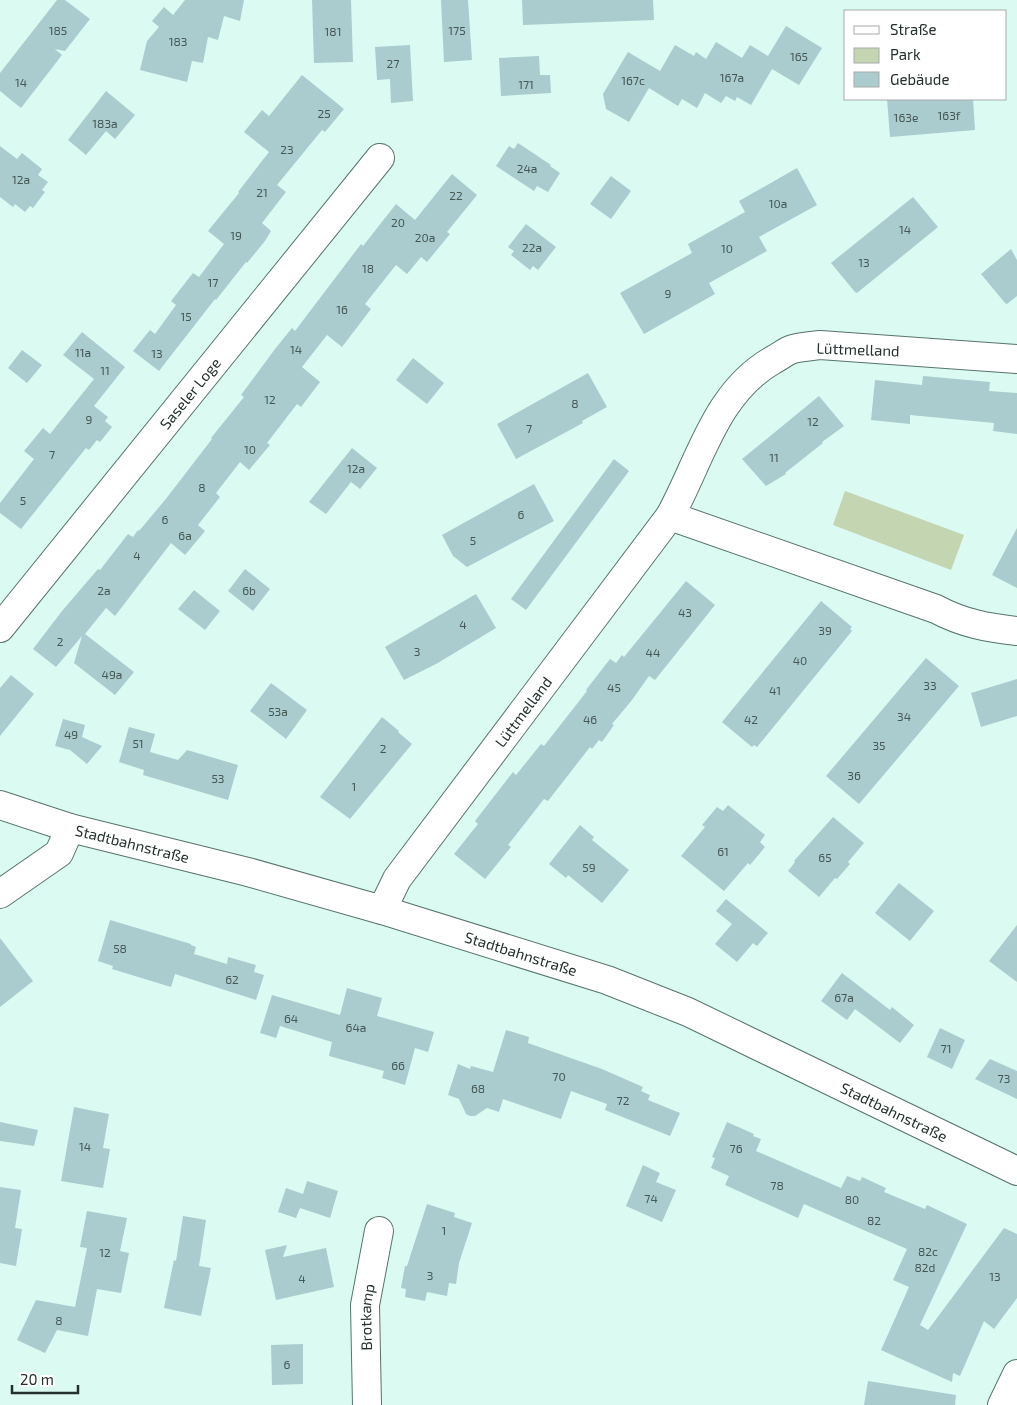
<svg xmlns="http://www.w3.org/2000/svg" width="1017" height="1405" font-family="'Exo 2',sans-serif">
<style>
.green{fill:#c3d5b1}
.building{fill:#abcccf}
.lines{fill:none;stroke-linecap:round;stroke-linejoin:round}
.minor-casing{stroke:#57746d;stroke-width:30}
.minor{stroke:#fff;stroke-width:28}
.labels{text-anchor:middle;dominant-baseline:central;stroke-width:4;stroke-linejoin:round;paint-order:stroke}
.number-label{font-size:12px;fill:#455755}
.street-label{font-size:15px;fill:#23302c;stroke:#fff}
</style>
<rect width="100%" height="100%" fill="#dafaf2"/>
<path class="green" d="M845,491L964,535L951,570L833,525Z"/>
<path class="building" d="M57,0H65L90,19L65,51L55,49L62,55L21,108L0,91V73Z
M185,0H244L240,21L224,16L218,40L208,37L203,63L192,61L187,82L140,70L147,41L159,27L152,21L164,7L173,15Z
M312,0H351L353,62L314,63Z
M441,0H468L472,60L444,62Z
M522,0H653L654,20L523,25Z
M786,26L822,48L799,85L772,69L751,105L737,97L735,101L726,96L721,103L705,93L697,108L682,99L678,106L649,88L629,122L606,109L603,94L628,52L660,71L675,45L694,56L696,52L706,59L716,42L742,58L750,45L768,56Z
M410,45L413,101L391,103L390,79L377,80L375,47Z
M539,56L540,75H550L551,93L501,96L499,58Z
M302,75L344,109L325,132L322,130L277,185L286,192L262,223L271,231L265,241L247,263L246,262L216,300L215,299L159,371L133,351L150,330L155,334L176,305L171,301L193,273L199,277L224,244L208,231L239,193L238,192L269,152L244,132L262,110L269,116Z
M106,91L135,115L115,139L106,131L86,155L68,140Z
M887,99H973L975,130L890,137Z
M518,143L551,165L550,166L560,173L548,192L537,186L534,191L496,166L509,146L514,149Z
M0,146L17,159L22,153L42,169L38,175L48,182L42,190L45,192L33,208L30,206L25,212L15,204L13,207L0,197Z
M797,168L817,205L759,237L767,251L709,283L715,294L644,334L620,293L692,253L688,244L745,212L739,201Z
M452,174L477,195L447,232L450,234L427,262L421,257L407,274L396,265L365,304L371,309L342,347L327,335L302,367L320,382L301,407L297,404L267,443L270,445L249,470L240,462L216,493L220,497L198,525L205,531L185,555L171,543L115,616L106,608L85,634L134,672L115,695L74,663L82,636L56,667L33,649L62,611L98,569L100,570L128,534L133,537L138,530L139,531L165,500L212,439L211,438L244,397L241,395L275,349L292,328L295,331L361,244L363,246L396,204L415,220Z
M611,176L631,191L611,219L590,204Z
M913,197L938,227L857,293L855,292L831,263Z
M526,224L556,247L538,270L533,266L530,270L511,255L514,251L508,247Z
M1011,249L1017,260V296L1007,304L1005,303L981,274Z
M82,332L125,367L94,406L108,417L105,421L112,427L100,442L97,440L89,450L86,448L21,529L0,513V503L34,459L24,451L43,428L50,434L94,379L63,355Z
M22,350L42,365L27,383L8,368Z
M413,358L444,383L427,404L396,380Z
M588,373L607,407L582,421L583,423L516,459L497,424Z
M923,376L990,382L989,391L1017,393V434L993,431L994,423L910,415V424L871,420L875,380L922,385Z
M819,396L844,426L822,442L823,443L785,473L786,474L766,486L742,459Z
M352,448L377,468L360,489L351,482L326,514L309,502Z
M614,459L629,471L526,610L511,599Z
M534,484L554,521L467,567L453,556L442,535Z
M1017,528V588L992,575Z
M245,569L270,589L253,611L228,591Z
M686,581L715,605L655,680L649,676L632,700L612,724L614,725L602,742L599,740L592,749L590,747L548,801L544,799L508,845L511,847L485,879L454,854L478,824L475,821L513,772L516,775L541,744L544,746L587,691L586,690L610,659L616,663L622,655L624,657Z
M194,590L220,611L205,630L178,609Z
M476,594L496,628L436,664L404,680L385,647Z
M821,601L852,627L850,629L852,631L757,747L754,745L752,747L722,722Z
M926,658L959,686L859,804L826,776Z
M11,675L34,694L0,736V688Z
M1017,679V716L981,727L971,693Z
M271,683L307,710L286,739L250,711Z
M382,717L399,731L398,732L412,744L350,819L320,797Z
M63,719L85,725L82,737L102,746L87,764L70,750L55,746Z
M129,727L155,734L150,752L178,760L187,750L238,765L228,800L143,775L144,770L119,762Z
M728,805L765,835L760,842L765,847L750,865L748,863L724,891L681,856L705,827L702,825L717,807L723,811Z
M833,817L864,843L848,862L850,864L837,879L835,878L819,897L788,871L795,862L794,861Z
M580,825L594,837L592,840L629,870L602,903L568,875L566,878L549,864Z
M899,883L934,911L910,941L875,913Z
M726,899L768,933L757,946L753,943L737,962L715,944L732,924L716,911Z
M110,920L191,944V945L196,947L194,954L227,964L228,957L256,965L254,972L264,975L256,1000L175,974L171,987L112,969L113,966L98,961Z
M1017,925V982L989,961Z
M0,938L33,981L0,1007Z
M842,973L890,1010L892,1007L914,1025L900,1043L855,1009L847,1020L821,1001Z
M347,988L382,998L377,1016L434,1032L428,1052L415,1048L405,1085L382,1078L384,1071L329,1056L332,1042L280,1026L276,1038L260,1033L272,995L340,1015Z
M940,1028L965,1040L952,1069L927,1057Z
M506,1030L529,1037L528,1043L602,1069L643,1087L641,1091L650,1095L648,1100L680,1113L670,1136L605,1110L607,1104L571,1091L561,1119L503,1099L499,1112L487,1108L475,1116H470L466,1114L459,1099L448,1095L458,1064L470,1069L471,1066L493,1072Z
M990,1059L1017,1071V1099L975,1079Z
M74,1107L109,1114L103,1148L110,1149L103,1188L61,1181Z
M0,1122L38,1130L34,1146L0,1141Z
M727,1122L754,1134L753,1136L761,1139L756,1151L841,1188L847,1176L860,1181L862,1177L886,1188L884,1192L925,1209L927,1205L967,1224L920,1325L928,1330L1004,1228L1017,1234V1298L994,1329L984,1321L960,1376L953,1373L952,1382L881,1350L909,1287L893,1280L907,1249L804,1204L798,1218L725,1185L729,1176L711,1168L715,1158L712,1157Z
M643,1165L660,1173L656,1182L676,1190L662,1222L626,1206Z
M307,1181L338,1191L330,1218L300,1208L296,1218L278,1212L286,1188L303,1194Z
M0,1187L21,1190L15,1228L22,1229L16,1266L0,1263Z
M427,1204L455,1213L454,1217L472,1223L459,1263L456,1284L449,1283L447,1296L427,1292L425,1301L405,1297L406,1289L401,1288L405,1266H407Z
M87,1211L127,1218L120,1251L129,1253L121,1293L97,1289L88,1336L57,1330L45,1353L17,1340L36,1300L75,1307L87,1248L80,1247Z
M183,1216L206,1220L199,1266L211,1268L201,1316L164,1308L174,1260L176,1261Z
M287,1245L283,1257L326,1248L334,1287L276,1300L265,1250Z
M303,1344V1384L272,1385L271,1345Z
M868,1381L956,1395L955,1405H864Z"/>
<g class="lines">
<defs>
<g id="minor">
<path d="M1017,359L820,345C811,346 801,347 793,349C786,351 779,357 773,360C715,393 700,462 670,516L936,609C962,623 988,628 1017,631"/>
<path id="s1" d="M0,628L380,158"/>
<path id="s2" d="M0,805L70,828L248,872L382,910L607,980L688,1012L1017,1171"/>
<path d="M0,894L59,853L70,828"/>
<path id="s3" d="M382,910L397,879L670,516"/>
<path id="s4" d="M367,1405L365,1305L379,1231"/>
<path d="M1002,1405L1017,1374"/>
</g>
</defs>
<use href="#minor" class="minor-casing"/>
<use href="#minor" class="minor"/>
</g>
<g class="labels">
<g class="number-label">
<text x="58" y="30">185</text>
<text x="457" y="30">175</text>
<text x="333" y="31">181</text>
<text x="178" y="41">183</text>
<text x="799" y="56">165</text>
<text x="393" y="63">27</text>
<text x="732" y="77">167a</text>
<text x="633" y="80">167c</text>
<text x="21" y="82">14</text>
<text x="526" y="84">171</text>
<text x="324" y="113">25</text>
<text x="949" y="115">163f</text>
<text x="906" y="117">163e</text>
<text x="105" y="123">183a</text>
<text x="287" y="149">23</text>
<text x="527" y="168">24a</text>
<text x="21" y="179">12a</text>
<text x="262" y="192">21</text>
<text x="456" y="195">22</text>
<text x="778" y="203">10a</text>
<text x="398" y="222">20</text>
<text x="905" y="229">14</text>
<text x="236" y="235">19</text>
<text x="425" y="237">20a</text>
<text x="532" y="247">22a</text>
<text x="727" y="248">10</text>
<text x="864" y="262">13</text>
<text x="368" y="268">18</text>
<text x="213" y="282">17</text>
<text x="668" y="293">9</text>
<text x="342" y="309">16</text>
<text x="186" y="316">15</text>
<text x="296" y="349">14</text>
<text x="83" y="352">11a</text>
<text x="157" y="353">13</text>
<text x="105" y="370">11</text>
<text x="270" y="399">12</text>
<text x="575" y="403">8</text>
<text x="89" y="419">9</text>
<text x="813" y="421">12</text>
<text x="529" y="428">7</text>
<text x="250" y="449">10</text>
<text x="52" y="454">7</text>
<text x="774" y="457">11</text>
<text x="356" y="468">12a</text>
<text x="202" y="487">8</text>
<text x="23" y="500">5</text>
<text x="521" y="514">6</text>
<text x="165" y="519">6</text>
<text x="185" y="535">6a</text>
<text x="473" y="540">5</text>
<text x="137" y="555">4</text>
<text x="104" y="590">2a</text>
<text x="249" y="590">6b</text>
<text x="685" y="612">43</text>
<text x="463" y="624">4</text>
<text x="825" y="630">39</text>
<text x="60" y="641">2</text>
<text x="417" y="651">3</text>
<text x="653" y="652">44</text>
<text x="800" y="660">40</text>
<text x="112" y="674">49a</text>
<text x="930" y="685">33</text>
<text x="614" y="687">45</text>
<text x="775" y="690">41</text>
<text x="278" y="711">53a</text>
<text x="904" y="716">34</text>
<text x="590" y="719">46</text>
<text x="751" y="719">42</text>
<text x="71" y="734">49</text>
<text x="138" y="743">51</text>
<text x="879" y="745">35</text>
<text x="383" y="748">2</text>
<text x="854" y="775">36</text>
<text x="218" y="778">53</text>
<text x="354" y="786">1</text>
<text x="723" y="851">61</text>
<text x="825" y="857">65</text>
<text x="589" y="867">59</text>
<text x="120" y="948">58</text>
<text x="232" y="979">62</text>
<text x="844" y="997">67a</text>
<text x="291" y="1018">64</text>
<text x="356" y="1027">64a</text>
<text x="946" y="1048">71</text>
<text x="398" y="1065">66</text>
<text x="559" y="1076">70</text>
<text x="1004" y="1078">73</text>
<text x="478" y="1088">68</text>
<text x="623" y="1100">72</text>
<text x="85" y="1146">14</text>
<text x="736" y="1148">76</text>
<text x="777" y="1185">78</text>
<text x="651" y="1198">74</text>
<text x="852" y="1199">80</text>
<text x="874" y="1220">82</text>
<text x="444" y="1230">1</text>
<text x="928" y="1251">82c</text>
<text x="105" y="1252">12</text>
<text x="925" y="1267">82d</text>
<text x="430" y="1275">3</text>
<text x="995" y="1276">13</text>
<text x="302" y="1278">4</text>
<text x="59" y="1320">8</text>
<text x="287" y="1364">6</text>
</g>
<g class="street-label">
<text transform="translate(858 349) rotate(2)">Lüttmelland</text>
<text stroke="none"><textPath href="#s1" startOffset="302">Saseler Loge</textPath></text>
<text stroke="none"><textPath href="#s3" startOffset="244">Lüttmelland</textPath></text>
<text stroke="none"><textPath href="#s2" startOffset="138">Stadtbahnstraße</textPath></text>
<text stroke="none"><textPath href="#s2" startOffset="542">Stadtbahnstraße</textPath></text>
<text stroke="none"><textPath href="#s2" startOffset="948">Stadtbahnstraße</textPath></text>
<text stroke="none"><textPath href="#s4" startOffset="88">Brotkamp</textPath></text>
</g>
</g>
<rect x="844" y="10" width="162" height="90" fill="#ffffff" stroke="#a7acab"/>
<rect x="854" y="26" width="25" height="8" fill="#ffffff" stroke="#a7acab"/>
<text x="890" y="35" font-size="15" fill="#23302c">Straße</text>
<rect x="854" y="48" width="25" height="15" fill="#c3d5b1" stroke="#a7acab"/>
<text x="890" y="60" font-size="15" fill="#23302c">Park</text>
<rect x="854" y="72" width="25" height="15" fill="#abcccf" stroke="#a7acab"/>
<text x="890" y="85" font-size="15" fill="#23302c">Gebäude</text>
<path d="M12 1385v8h66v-8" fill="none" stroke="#23302c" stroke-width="2.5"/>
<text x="20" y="1385" font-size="15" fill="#23302c" stroke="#ffffff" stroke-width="4" paint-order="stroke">20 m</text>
</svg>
